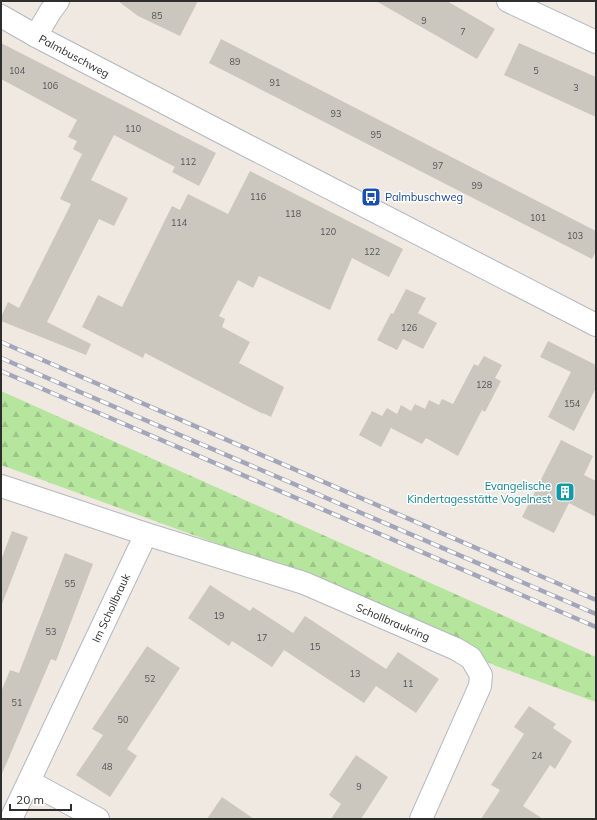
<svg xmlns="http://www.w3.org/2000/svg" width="597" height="820" font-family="Mulish,sans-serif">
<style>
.forest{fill:url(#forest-firs)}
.building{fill:#cbc7bf}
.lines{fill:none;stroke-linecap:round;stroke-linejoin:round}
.minor-casing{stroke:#b4b7c1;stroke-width:24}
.tertiary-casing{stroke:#b4b7c1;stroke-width:24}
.minor{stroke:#fff;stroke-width:22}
.tertiary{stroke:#fff;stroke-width:22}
.rail-casing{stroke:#a3a6b8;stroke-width:4.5}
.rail{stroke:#fff;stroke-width:3;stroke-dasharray:9;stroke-linecap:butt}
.labels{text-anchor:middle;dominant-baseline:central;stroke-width:3;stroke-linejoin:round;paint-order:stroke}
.number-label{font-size:9px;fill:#555452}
.street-label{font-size:11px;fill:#2e2e2e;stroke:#fff}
.transit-label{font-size:11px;fill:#164399;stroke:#fff;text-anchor:start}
.culture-label{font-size:11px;fill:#0d838f;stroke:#fff;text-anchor:end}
</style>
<defs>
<pattern id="forest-firs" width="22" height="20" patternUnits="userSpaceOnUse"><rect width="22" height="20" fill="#b6e59e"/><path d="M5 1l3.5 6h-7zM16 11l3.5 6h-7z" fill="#9dc588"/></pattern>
</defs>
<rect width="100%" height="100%" fill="#efe9e1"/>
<path class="forest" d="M1,391L596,657V702L496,666L306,576L1,465Z"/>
<path class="building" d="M118,1H198L180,36L138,16Z
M376,1H447L495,29L477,59Z
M221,39L596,231V251L592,259L209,63Z
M1,43L216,153L199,186L172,172L175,167L114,135L91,180L128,198L114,226L99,219L47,322L91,344L86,355L1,321V317L8,302L19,308L71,204L60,199L82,154L73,149L77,141L68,137L77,120L1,79Z
M519,43L596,77V117L504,75Z
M250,171L403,249L389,277L352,258L330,310L259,276L253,288L238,280L219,316L225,319L222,327L250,342L239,363L284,387L271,417L263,413V414L145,353L143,358L82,327L98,295L122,307L172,206L180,210L188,194L228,214Z
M406,289L426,298L418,313L437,323L423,349L403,339L397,350L377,340L391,313L393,314Z
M548,341L596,365V388L574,431L548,417L571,372L540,357Z
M484,356L502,365L495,378L501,381L485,412L482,410L458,456L426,438L422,444L391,428L381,447L359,435L372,411L382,416L387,408L397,414L401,405L411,411L415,404L425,409L429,400L439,405L442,399L453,404L474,364L478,366Z
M561,440L593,456L584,475L596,481V517L569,503L554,533L522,517Z
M12,531L28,537L2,604H1V560Z
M65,553L93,564L56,661L51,659L1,776V692L10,670L19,673Z
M210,585L250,611L253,607L293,633L305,616L386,669L398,652L439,679L416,713L376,686L364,703L284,650L272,667L232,641L229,646L188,618Z
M147,646L180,668L127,749L137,756L110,797L76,775L103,735L92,729Z
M529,706L556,724L553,728L572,741L555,769L550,765L523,806L543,819H481L500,790L491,785L524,734L514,727Z
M356,755L388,777L361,819H331L341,804L329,795Z
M222,797L254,819H207Z"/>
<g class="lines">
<defs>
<path id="minor" d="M508,1L596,42
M36,36L50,12L58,1
M1,486L146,534L304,583L456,649L471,658L481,675L480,686L421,819
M30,782L98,819
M11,819L146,534"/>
<path id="tertiary" d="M1,16L36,36L246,145L596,325"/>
</defs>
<use href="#minor" class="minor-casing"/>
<use href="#tertiary" class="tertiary-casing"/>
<use href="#minor" class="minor"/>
<use href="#tertiary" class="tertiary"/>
<defs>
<path id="rail" d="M1,342L596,600
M1,358L596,614
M1,371L596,627"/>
</defs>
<use href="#rail" class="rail-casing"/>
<use href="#rail" class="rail"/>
</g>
<defs>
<symbol id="bus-square" viewBox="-11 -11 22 22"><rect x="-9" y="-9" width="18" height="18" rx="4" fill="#1a4fb4" stroke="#fff"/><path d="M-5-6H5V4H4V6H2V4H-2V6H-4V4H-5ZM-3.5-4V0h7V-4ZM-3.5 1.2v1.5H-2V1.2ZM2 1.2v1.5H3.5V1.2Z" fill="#fff"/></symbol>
<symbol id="building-square" viewBox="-11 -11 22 22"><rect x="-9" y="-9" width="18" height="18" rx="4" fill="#0f9aa8" stroke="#fff"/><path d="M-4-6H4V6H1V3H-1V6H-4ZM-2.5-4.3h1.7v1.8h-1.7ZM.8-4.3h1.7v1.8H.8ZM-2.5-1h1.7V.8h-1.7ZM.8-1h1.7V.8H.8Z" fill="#fff"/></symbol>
</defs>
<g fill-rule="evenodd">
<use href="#bus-square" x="360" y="186" width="22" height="22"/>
<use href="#building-square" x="554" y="481" width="22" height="22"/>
</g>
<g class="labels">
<g class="number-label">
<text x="157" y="15">85</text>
<text x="424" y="20">9</text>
<text x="463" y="31">7</text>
<text x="235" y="61">89</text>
<text x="17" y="70">104</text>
<text x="536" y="70">5</text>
<text x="275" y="82">91</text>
<text x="50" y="85">106</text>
<text x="576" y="87">3</text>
<text x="336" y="113">93</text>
<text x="133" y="128">110</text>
<text x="376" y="134">95</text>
<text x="188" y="161">112</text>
<text x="438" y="165">97</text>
<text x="477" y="185">99</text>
<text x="258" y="196">116</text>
<text x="293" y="213">118</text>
<text x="538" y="217">101</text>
<text x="179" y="222">114</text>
<text x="328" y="231">120</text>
<text x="575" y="235">103</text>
<text x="372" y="251">122</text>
<text x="409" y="327">126</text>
<text x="484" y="384">128</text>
<text x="572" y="403">154</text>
<text x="70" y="583">55</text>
<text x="219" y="615">19</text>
<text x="51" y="631">53</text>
<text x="262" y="637">17</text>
<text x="315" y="646">15</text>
<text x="355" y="673">13</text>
<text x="150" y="678">52</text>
<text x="408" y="683">11</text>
<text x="17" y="702">51</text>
<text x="123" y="719">50</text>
<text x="537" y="755">24</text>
<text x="107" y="766">48</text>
<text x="359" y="786">9</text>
</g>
<g class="street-label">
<text transform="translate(74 56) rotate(28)">Palmbuschweg</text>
<text transform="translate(111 608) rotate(-65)">Im Schollbrauk</text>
<text transform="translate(393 622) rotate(23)">Schollbraukring</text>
</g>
<g class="transit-label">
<text x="385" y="197">Palmbuschweg</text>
</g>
<g class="culture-label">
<text x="551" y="486">Evangelische<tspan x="551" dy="13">Kindertagesstätte Vogelnest</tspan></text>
</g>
</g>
<rect width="597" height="820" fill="none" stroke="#2e2e2e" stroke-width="4"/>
<path d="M10 804v6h61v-6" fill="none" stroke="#2e2e2e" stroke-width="2"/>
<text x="16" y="804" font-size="12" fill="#2e2e2e" stroke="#ffffff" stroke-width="3" paint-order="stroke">20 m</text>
</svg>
